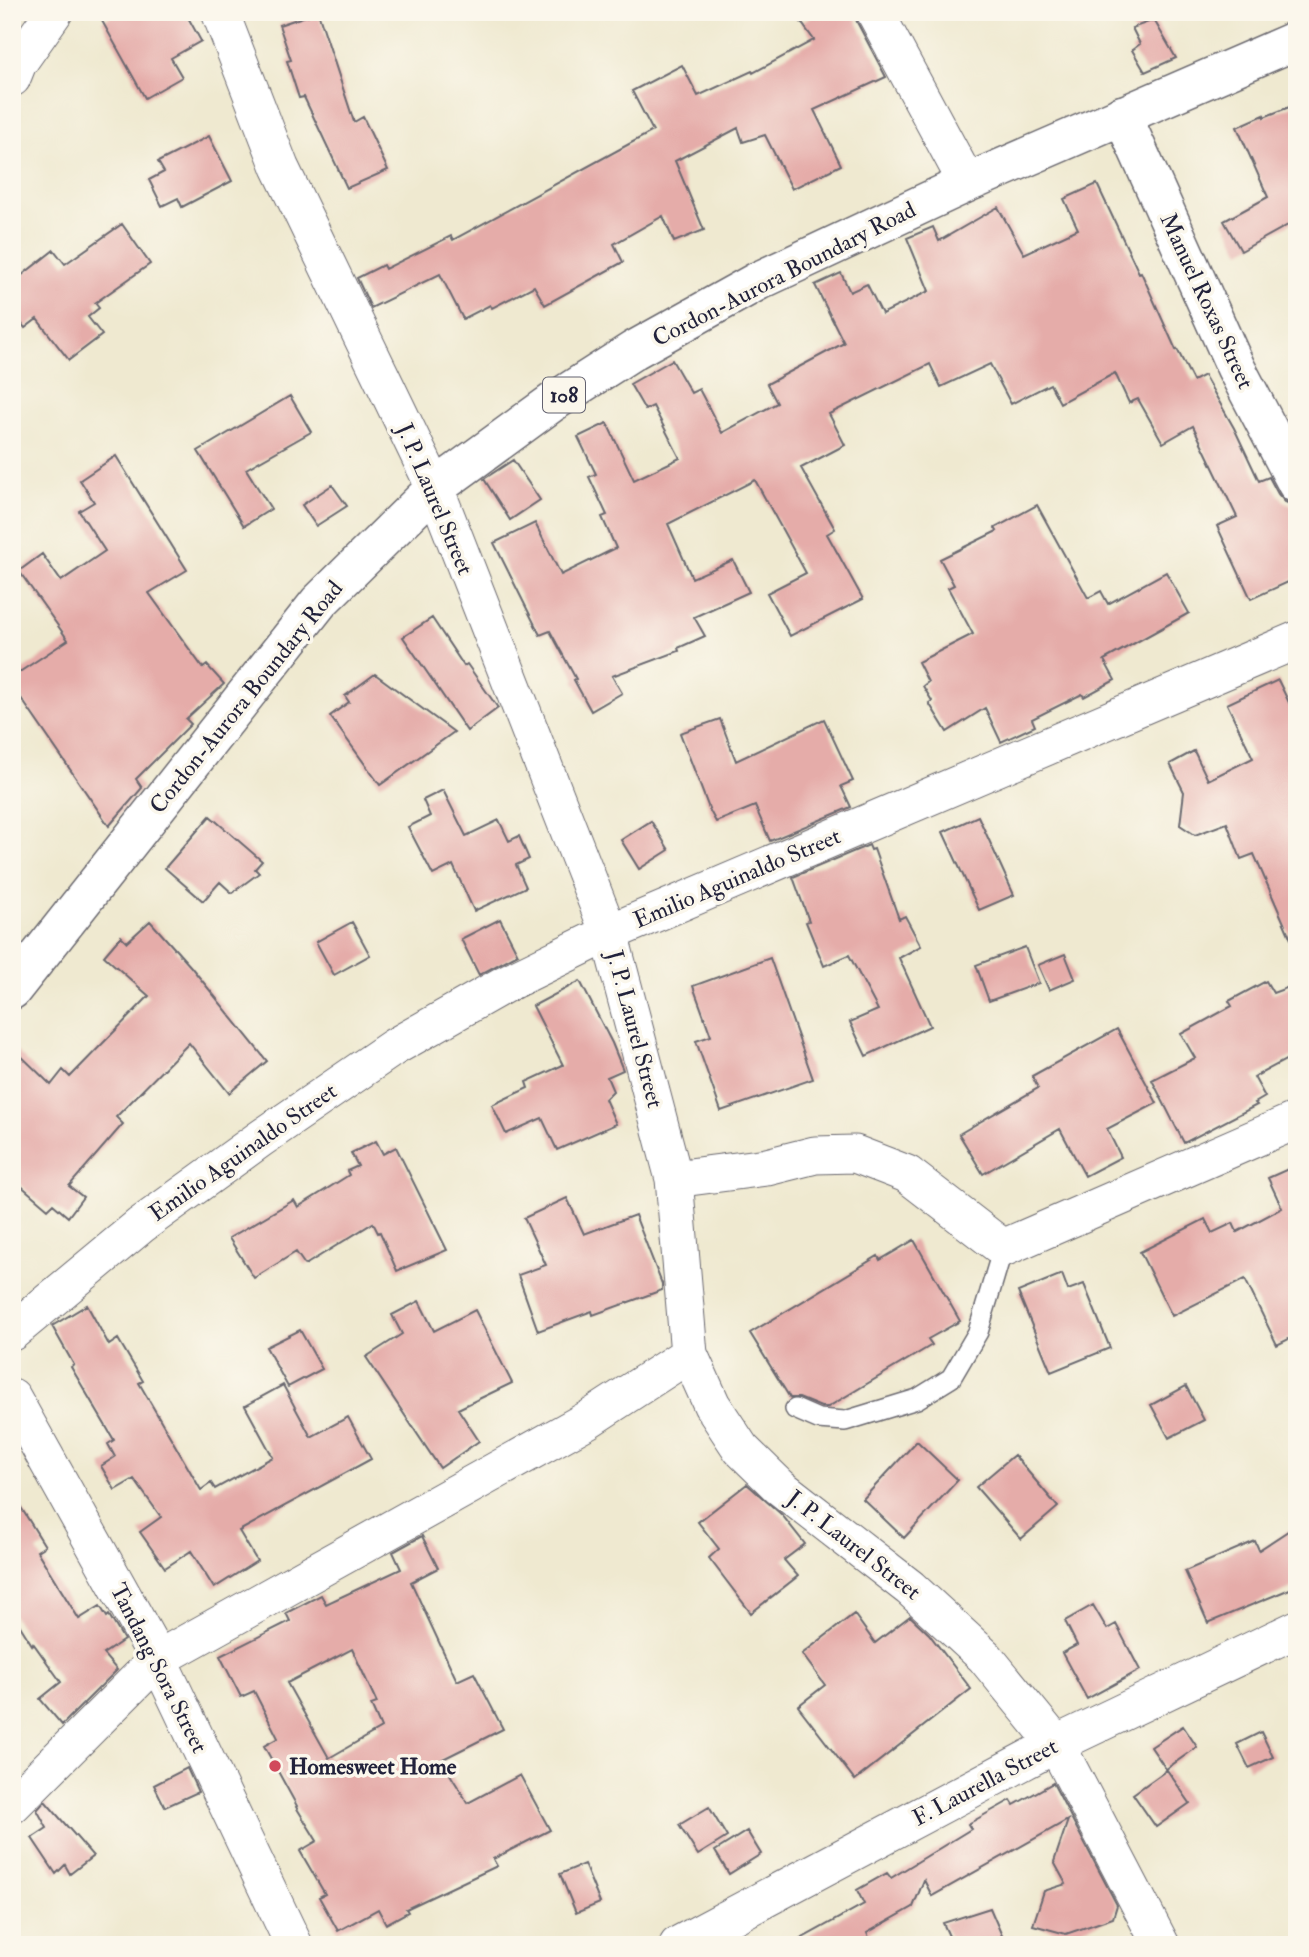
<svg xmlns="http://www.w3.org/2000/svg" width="1309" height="1957" font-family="'IM FELL Double Pica',serif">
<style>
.building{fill:#e5aca9;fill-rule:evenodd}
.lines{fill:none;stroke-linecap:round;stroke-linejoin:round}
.lane-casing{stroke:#6a686f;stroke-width:22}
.street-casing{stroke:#6a686f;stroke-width:39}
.secondary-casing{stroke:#6a686f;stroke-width:41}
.primary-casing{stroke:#6a686f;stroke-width:41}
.lane{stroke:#fff;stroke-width:19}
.street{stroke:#fff;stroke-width:37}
.secondary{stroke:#fff;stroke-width:38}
.primary{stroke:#fff;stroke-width:38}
.poi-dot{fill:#d1495b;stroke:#fbf7ec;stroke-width:2.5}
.labels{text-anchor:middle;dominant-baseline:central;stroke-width:7;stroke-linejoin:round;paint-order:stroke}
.shield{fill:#fbf7ec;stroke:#636270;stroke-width:2}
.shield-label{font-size:21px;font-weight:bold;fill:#22223b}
.street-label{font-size:23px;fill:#22223b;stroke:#fbf7ec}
.poi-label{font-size:23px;font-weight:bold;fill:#22223b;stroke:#fbf7ec;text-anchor:start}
</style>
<rect width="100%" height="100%" fill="#fbf7ec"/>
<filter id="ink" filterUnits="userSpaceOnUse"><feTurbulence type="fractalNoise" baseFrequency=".0143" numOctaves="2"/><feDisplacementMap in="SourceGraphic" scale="14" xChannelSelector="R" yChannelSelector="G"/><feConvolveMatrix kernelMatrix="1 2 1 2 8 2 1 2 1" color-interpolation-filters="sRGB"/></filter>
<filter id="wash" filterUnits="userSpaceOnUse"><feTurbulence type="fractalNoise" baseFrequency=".00686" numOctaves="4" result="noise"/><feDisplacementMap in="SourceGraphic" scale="28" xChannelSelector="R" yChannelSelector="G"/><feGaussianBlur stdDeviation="1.57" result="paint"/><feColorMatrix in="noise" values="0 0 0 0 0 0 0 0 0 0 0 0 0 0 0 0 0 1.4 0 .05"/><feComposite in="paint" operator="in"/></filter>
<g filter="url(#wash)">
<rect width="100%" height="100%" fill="#efe9d0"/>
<g id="blocks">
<path class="building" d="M118,12H185L201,41L171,58L182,77L145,98L102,21Z
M318,12L354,122L363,117L388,170L347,188L304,97L299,98L287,61L291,60L279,25Z
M821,12H854L857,22L886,77L814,110L841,165L792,189L765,135L743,142L738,128L675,161L704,230L674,242L663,216L614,244L623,262L545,305L534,286L492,308L490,305L463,319L440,274L371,308L357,278L383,265L385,269L451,236L453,240L653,131L632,91L682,65L698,96L752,71L753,73L814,40L801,22Z
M1154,20L1176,58L1145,72L1132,50L1140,44L1132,28Z
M1297,104V220L1241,251L1224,221L1268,197L1237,127L1264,115V117Z
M209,136L232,181L182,207L178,198L162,206L149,180L164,172L158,162Z
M1097,184L1139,273L1141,272L1176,350L1177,349L1193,381L1204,375L1234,428L1259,481L1269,477L1278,494L1285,502L1295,506L1297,578L1251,599L1217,526L1237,517L1193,426L1163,443L1138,399L1129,403L1115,373L1060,403L1050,384L1011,404L990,364L941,387L930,364L829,414L845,445L801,468L835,529L827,534L863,599L790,636L767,593L806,573L755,480L668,524L692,578L733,560L749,592L694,617L705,636L678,648L679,651L612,676L622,693L591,711L574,680L576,679L550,631L540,635L494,543L535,523L561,575L616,548L602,517L607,515L589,477L596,474L578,437L607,423L634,480L680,458L653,406L645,410L630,384L672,360L691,393L699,389L722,433L777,403L767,384L844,343L815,285L841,273L850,292L867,284L882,314L929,291L907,238L933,227L939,241L998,207L1024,254L1078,229L1064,199Z
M122,224L150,264L95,303L99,308L88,317L102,335L69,360L37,319L25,328L12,311V283L54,250L65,264Z
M290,396L311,432L246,469L271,509L244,526L198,451Z
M116,456L187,570L149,593L203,668L207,665L224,684L186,719L191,724L136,779L142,788L109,826L12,685V677L68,640L19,571L42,554L61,581L105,551L79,511L94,502L80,480Z
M513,460L540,500L510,520L484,479Z
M332,485L347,506L316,526L302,505Z
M1037,505L1088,598L1101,591L1108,604L1166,572L1189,613L1104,660L1115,680L1084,697L1082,694L1032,719L1035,726L1001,742L985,708L947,732L929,703L932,701L923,686L928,682L918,662L973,634L948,588L954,585L940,559L997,531L995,528Z
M432,618L464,666L467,664L498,708L467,731L403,637Z
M375,674L454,732L380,785L330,716L349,702L345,696Z
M1278,680L1297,719V953L1254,854L1241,859L1227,823L1195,835L1180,825L1184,792L1170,764L1194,751L1208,780L1253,758L1227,704Z
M720,719L736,761L824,719L853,781L841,786L851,807L770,841L755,806L716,822L710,811L680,733Z
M443,790L466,836L499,820L509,841L519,836L529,859L516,865L526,887L474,911L453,865L433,875L408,827L430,816L423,800Z
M210,816L262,861L255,869L259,873L232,893L220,882L203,901L165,868Z
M978,816L1014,895L979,910L943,832Z
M651,821L669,850L639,869L621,840Z
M869,845L871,850L874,849L899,919L905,916L921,946L899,958L930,1026L866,1056L850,1022L878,1010L849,955L824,966L806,922L809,921L793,877Z
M500,919L518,954L479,975L461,939Z
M150,921L191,967L267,1061L229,1093L189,1043L116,1117L123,1124L69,1186L83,1197L68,1217L53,1204L48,1209L12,1178V1047L51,1085L63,1070L70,1077L149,996L104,956L121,936L127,942Z
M352,922L370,955L334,975L316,942Z
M1025,947L1039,983L989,1001L976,965Z
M1065,954L1075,979L1049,990L1038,965Z
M770,958L813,1079L721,1111L696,1041L711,1036L693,986Z
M580,981L612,1043L623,1070L607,1077L613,1091L605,1099L616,1124L557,1150L542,1118L506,1134L492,1105L528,1088L526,1082L563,1065L533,1006Z
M1266,981L1273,993L1297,984V1054L1254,1077L1265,1097L1255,1103L1257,1105L1184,1143L1152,1080L1195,1058L1181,1034L1232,1006L1229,1001Z
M1117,1029L1157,1103L1107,1129L1121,1157L1085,1176L1060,1129L983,1174L959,1134L1038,1088L1032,1076Z
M376,1141L383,1154L396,1147L447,1250L397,1271L380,1232L378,1233L373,1223L305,1265L296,1252L254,1278L229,1238L294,1200L298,1207L349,1175L347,1171L358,1166L351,1153Z
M1297,1165V1335L1277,1345L1245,1279L1172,1316L1140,1252L1205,1219L1212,1233L1233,1223L1237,1232L1282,1208L1268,1178Z
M567,1198L584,1234L635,1215L662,1284V1290L593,1315L592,1311L538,1331L518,1275L546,1265L524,1218Z
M914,1240L960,1321L928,1339L932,1345L828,1407H821L799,1398H790L750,1333L878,1256L880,1260Z
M1062,1274L1068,1290L1084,1284L1110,1348L1051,1372L1018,1292Z
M419,1301L434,1331L475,1310L512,1383L458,1409L479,1441L440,1468L366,1357L402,1334L392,1315Z
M87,1305L109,1345L118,1339L143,1381L139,1383L201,1490L211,1483L215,1489L273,1457L245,1406L283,1385L311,1437L348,1417L371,1459L239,1531L257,1561L214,1588L191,1551L165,1568L140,1532L161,1517L134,1479L115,1490L101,1466L115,1457L108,1444L114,1440L71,1367L74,1365L52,1326Z
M300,1330L322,1369L288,1387L266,1347Z
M1186,1386L1204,1420L1169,1438L1151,1405Z
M917,1441L958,1480L904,1538L863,1499Z
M1014,1455L1058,1507L1021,1539L976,1487Z
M747,1484L782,1515L805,1544L784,1560L798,1576L751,1613L709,1558L719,1549L698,1522Z
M12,1493L45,1546L37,1551L79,1619L100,1606L107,1617L109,1615L124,1640L103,1654L117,1670L62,1725L40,1699L61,1682L33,1643L32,1645L12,1613Z
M1297,1525V1586L1208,1623L1185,1571L1255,1541L1259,1550Z
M422,1536L438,1568L411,1582L457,1681L474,1673L503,1729L441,1760L468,1803L520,1775L550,1830L493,1859L497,1866L406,1909L408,1912L386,1924L378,1909L338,1931L319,1897L325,1894L300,1851L317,1841L296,1807L297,1806L264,1746L278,1738L254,1691L241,1697L220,1656L290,1621L286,1613L321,1595L326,1604L401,1569L393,1552ZM352,1649L377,1703L371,1705L381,1728L329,1758L287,1683Z
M1093,1605L1107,1629L1116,1624L1140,1670L1087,1699L1062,1653L1077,1645L1065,1621Z
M854,1614L875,1643L910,1616L929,1634L971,1689L855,1780L798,1706L825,1685L802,1654Z
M1183,1726L1197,1747L1166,1769L1151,1747Z
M1261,1732L1273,1757L1249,1768L1237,1744Z
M187,1768L198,1792L165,1807L154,1785Z
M1167,1770L1190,1803L1156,1827L1133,1794Z
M1053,1783L1117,1905L1113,1918L1066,1934L1033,1925L1044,1891L1066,1884L1054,1862L1068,1820L932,1896L924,1880L913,1907L867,1933L872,1945H790L864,1904L857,1890L887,1873L891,1878L971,1829L968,1824L1011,1800L1014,1805Z
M45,1801L93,1856L70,1874L65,1865L56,1874L32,1838L47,1828L37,1810Z
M709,1807L727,1837L698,1855L679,1825Z
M747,1831L761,1854L729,1874L715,1851Z
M584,1864L600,1903L576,1913L560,1874Z
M990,1908L1006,1945H953L943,1923Z"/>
</g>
</g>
<g filter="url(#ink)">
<use href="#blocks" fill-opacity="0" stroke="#6a686f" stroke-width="2"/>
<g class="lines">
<defs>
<path id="lane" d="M795,1409L818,1419L845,1421L917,1399L951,1378L978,1332L1003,1248"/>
<path id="street" d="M220,12L280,167L435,488L609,933L674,1179L689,1354L712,1405L741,1449L780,1487L910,1588L985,1657L1056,1744L1161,1945
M875,12L967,183
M12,78L18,63L54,12
M674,1179L767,1167L815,1155L855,1154L907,1174L1003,1248L1297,1120
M12,1332L141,1225L260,1139L394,1047L505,984L609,933L1297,640
M12,1397L158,1659L294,1945
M12,1805L158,1659L589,1419L689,1354
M678,1945L1056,1744L1297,1629"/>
<path id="secondary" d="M1122,115L1236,368L1297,484"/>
<path id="primary" d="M12,990L319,602L435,488L553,402L634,350L758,281L967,183L1297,40"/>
</defs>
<use href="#lane" class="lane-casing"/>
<use href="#street" class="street-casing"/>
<use href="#secondary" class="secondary-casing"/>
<use href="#primary" class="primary-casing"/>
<use href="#lane" class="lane"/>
<use href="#street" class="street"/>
<use href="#secondary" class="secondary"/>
<use href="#primary" class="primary"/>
</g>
</g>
<circle class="poi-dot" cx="275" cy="1766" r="7"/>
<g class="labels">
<rect class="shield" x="543" y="377.5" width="42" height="35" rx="5"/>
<g class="shield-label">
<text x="564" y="395">108</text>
</g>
<g class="street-label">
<text transform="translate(784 274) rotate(-27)">Cordon-Aurora Boundary Road</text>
<text transform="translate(1207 301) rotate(65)">Manuel Roxas Street</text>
<text transform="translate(435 499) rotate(67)">J. P. Laurel Street</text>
<text transform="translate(246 697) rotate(-51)">Cordon-Aurora Boundary Road</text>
<text transform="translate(737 878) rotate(-23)">Emilio Aguinaldo Street</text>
<text transform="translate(635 1029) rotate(75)">J. P. Laurel Street</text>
<text transform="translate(243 1152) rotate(-35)">Emilio Aguinaldo Street</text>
<text transform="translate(854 1545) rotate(38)">J. P. Laurel Street</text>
<text transform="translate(159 1668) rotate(63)">Tandang Sora Street</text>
<text transform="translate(985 1782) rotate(-28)">F. Laurella Street</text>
</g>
<g class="poi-label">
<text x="289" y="1766">Homesweet Home</text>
</g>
</g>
<rect width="1309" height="1957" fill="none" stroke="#fbf7ec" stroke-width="42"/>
</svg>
